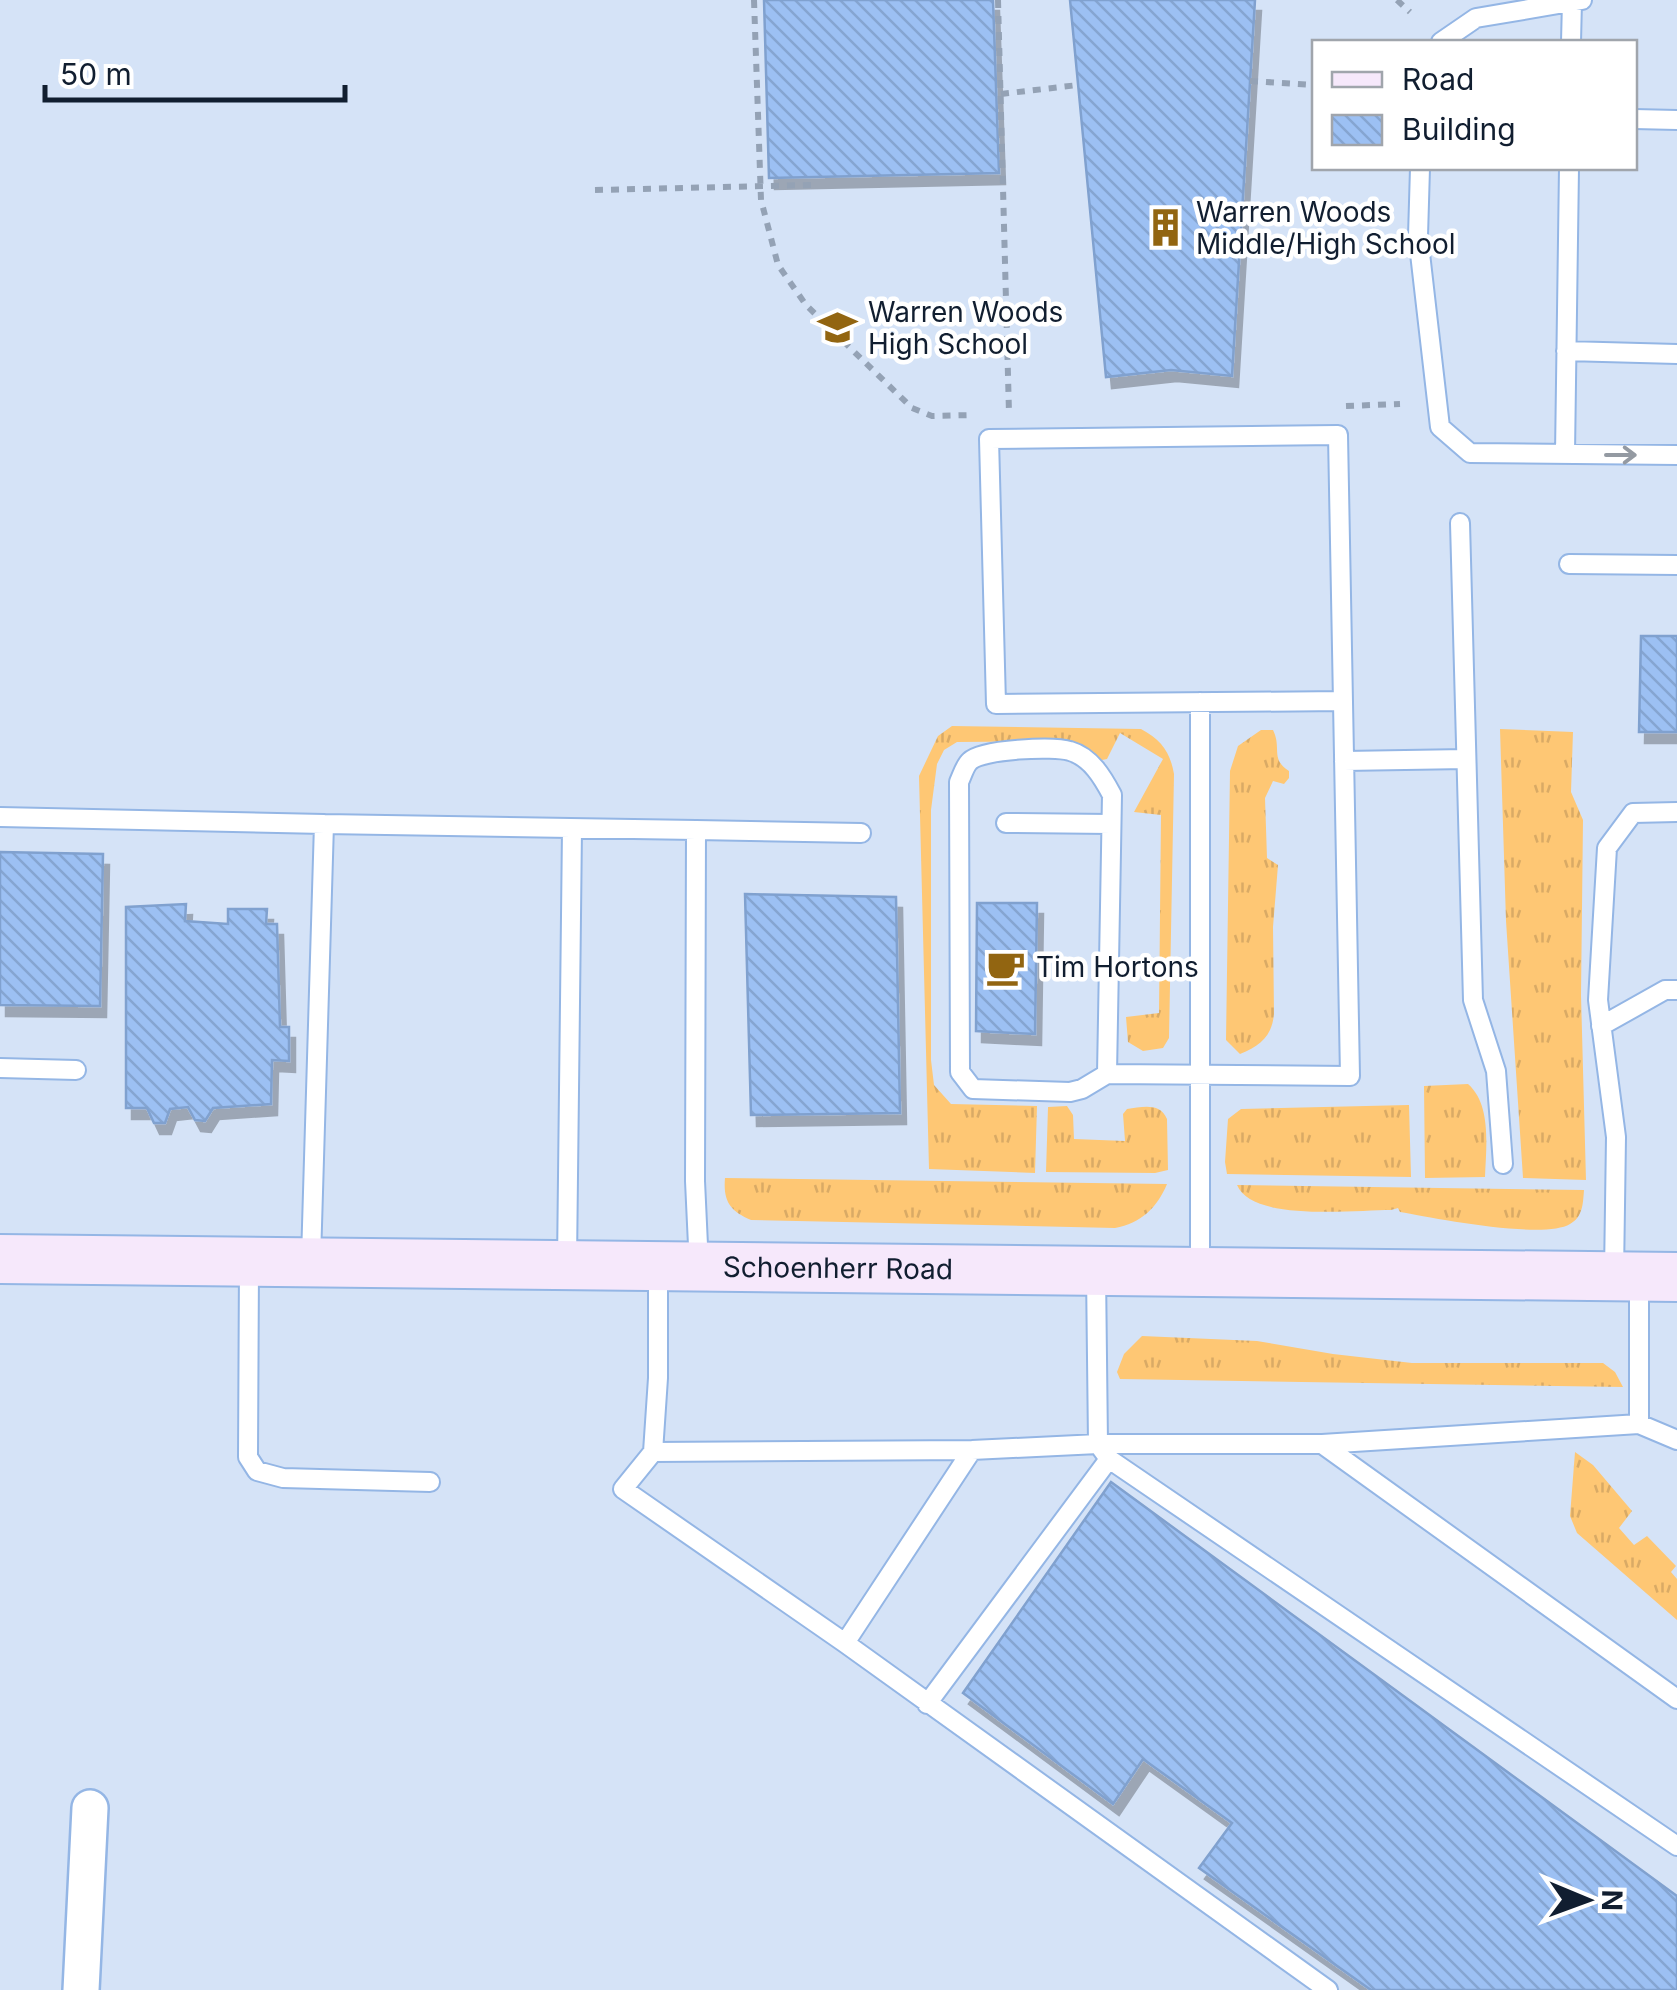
<svg xmlns="http://www.w3.org/2000/svg" width="1677" height="1990" font-family="Inter,sans-serif">
<style>
.grass{fill:url(#grass-tufts)}
.building{fill:url(#building-back-hatch);stroke:#80a1cf;stroke-width:2.5;filter:url(#shadow)}
.lines{fill:none;stroke-linecap:round;stroke-linejoin:round}
.lane-casing{stroke:#94b6e5;stroke-width:22}
.street-casing{stroke:#94b6e5;stroke-width:40}
.secondary-casing{stroke:#94b6e5;stroke-width:52}
.path{stroke:#94a2b5;stroke-width:6;stroke-dasharray:8 8;stroke-linecap:butt}
.lane{stroke:#fff;stroke-width:18}
.street{stroke:#fff;stroke-width:35}
.secondary{stroke:#f6e8fb;stroke-width:48}
.oneway{stroke:#949aa2}
.labels{text-anchor:middle;dominant-baseline:central;stroke-width:9;stroke-linejoin:round;paint-order:stroke}
.poi-label{font-size:28px;fill:#111e30;stroke:#fff;text-anchor:start}
.street-label{font-size:28px;fill:#111e30;stroke:#fff}
</style>
<defs>
<pattern id="grass-tufts" width="24" height="20" patternUnits="userSpaceOnUse" patternTransform="scale(2.5)"><rect width="24" height="20" fill="#fec774"/><path d="M3 7l-1-3M5 7V3M7 7l1-3M15 17l-1-3M17 17v-4M19 17l1-3" fill="none" stroke="#d9aa65"/></pattern>
<pattern id="building-back-hatch" width="6" height="6" patternUnits="userSpaceOnUse" patternTransform="scale(2.5)"><rect width="6" height="6" fill="#9cc0f3"/><path d="M-1 5l2 2M0 0l6 6M5-1l2 2" fill="none" stroke="#85a5d1"/></pattern>
<filter id="shadow"><feDropShadow dx="6" dy="11" stdDeviation="0" flood-color="#0004"/></filter>
</defs>
<rect width="100%" height="100%" fill="#d5e3f7"/>
<path class="grass" d="M952,726L1141,729C1161,740 1170,751 1174,774L1169,1038L1163,1048L1143,1051L1128,1042L1126,1017L1159,1013L1161,815L1134,812L1163,759L1120,733L1107,759L1102,760L1059,741L957,742L944,750L937,764L931,810V1060L934,1085L951,1104L1037,1106L1035,1173L929,1169L919,776L938,736Z
M1500,729L1573,732L1571,792L1583,820L1581,995L1586,1180L1523,1178L1506,921Z
M1261,730H1273C1282,748 1270,759 1289,771V778L1284,784L1273,781L1265,798L1267,858L1278,865L1273,927L1274,1014C1272,1036 1260,1046 1240,1054L1226,1040L1230,771L1238,746Z
M1468,1084C1492,1105 1486,1148 1485,1177L1425,1178L1424,1086Z
M1409,1105L1411,1177L1227,1174L1225,1162L1228,1119L1241,1109Z
M1067,1106L1073,1115L1074,1139L1125,1141L1123,1114L1127,1109C1142,1107 1160,1102 1167,1119L1168,1170L1155,1173L1046,1172L1048,1107Z
M725,1178L1167,1184C1157,1208 1141,1223 1115,1228L751,1220C730,1211 723,1201 725,1178Z
M1237,1185L1584,1190C1583,1203 1583,1217 1570,1224C1544,1240 1433,1218 1400,1212L1398,1208L1391,1210C1355,1210 1252,1222 1237,1185Z
M1142,1336L1257,1341L1333,1354L1412,1363H1603L1615,1372L1623,1387L1120,1379L1117,1372L1124,1354Z
M1575,1452L1593,1465L1632,1511L1619,1528L1634,1545L1647,1536L1676,1566L1671,1572L1677,1579V1620L1577,1533L1570,1516Z"/>
<path class="building" d="M764,0H993L999,173L769,178Z
M1070,0H1255L1232,376L1171,370L1106,377Z
M1641,636H1677V732H1639Z
M0,852L103,854L100,1006L0,1005Z
M745,894L896,897L900,1113L751,1115Z
M977,903H1037L1035,1034L976,1031Z
M186,904L185,921L228,924V909H267L266,924H277L280,1027H289V1061L272,1060L271,1104L213,1108L205,1121L195,1120L188,1107L170,1109L165,1123H154L147,1108H126V907Z
M1111,1482L1677,1896V1990H1371L1199,1868L1232,1823L1143,1759L1113,1804L963,1693Z"/>
<g class="lines">
<defs>
<path id="lane" d="M1441,42L1476,18L1582,0
M1571,42L1572,1
M1634,119L1677,120
M1420,168L1418,236L1440,427L1470,453L1677,455
M1566,351L1677,354
M1565,454L1569,168
M1460,523L1473,1000L1496,1071L1503,1164
M1569,564L1677,565
M1344,761L1466,759
M0,817L324,824L311,1259
M1006,823L1111,824
M324,824L696,830
M1601,1026L1665,990H1677
M0,1068L76,1070
M1107,1074L1112,795C1103,778 1091,757 1070,751C1054,746 982,749 970,761C965,765 962,776 959,782L960,1072L973,1089L1070,1092L1082,1089L1107,1074L1350,1076L1338,435L989,439L996,704L1343,701
M567,1263L572,829
M249,1264L248,1457L257,1471L283,1478L430,1482
M699,1267L695,1181L696,830L861,833
M658,1268V1378L653,1452L972,1450L1098,1444H1322L1677,1699
M1096,1272L1098,1444L1109,1459L1677,1846
M1200,1272V702
M1614,1274L1616,1137L1598,1000L1607,848L1633,813L1677,812
M1639,1277V1424L1677,1440
M1322,1444L1639,1424
M653,1452L623,1489L845,1643L1328,1990
M845,1643L972,1450
M927,1704L1109,1459"/>
<path id="street" d="M81,1990L90,1808"/>
<g id="secondary">
<path id="s1" d="M0,1259L1677,1277"/>
</g>
</defs>
<use href="#lane" class="lane-casing"/>
<use href="#street" class="street-casing"/>
<use href="#secondary" class="secondary-casing"/>
<path class="path" d="M754,0L761,200L778,265L806,305L912,408L932,416L974,415
M998,0L1009,413
M1397,0L1410,12
M1250,81L1314,85
M1001,94L1078,85
M595,190L811,185V177
M1346,406L1400,404"/>
<use href="#lane" class="lane"/>
<use href="#street" class="street"/>
<use href="#secondary" class="secondary"/>
</g>
<defs><path id="oneway-shaft" d="M-6 0H5M1.5-3L5.5 0L1.5 3" fill="none" stroke-width="1.6" stroke-linecap="round" stroke-linejoin="round" transform="scale(2.5)"/></defs>
<use class="oneway" href="#oneway-shaft" transform="translate(1621 455)"/>
<defs>
<symbol id="building-bare" viewBox="-9 -9 18 18"><path d="M-4-6H4V6H1V3H-1V6H-4ZM-2.5-4.3h1.7v1.8h-1.7ZM.8-4.3h1.7v1.8H.8ZM-2.5-1h1.7V.8h-1.7ZM.8-1h1.7V.8H.8Z" fill="#926511" stroke="#fff" stroke-width="2.5" paint-order="stroke"/></symbol>
<symbol id="school-bare" viewBox="-9 -9 18 18"><path d="M0-5L7-2L0 1L-7-2ZM-4 1L0 2.5L4 1V4Q0 6-4 4Z" fill="#926511" stroke="#fff" stroke-width="2.5" paint-order="stroke"/></symbol>
<symbol id="cafe-bare" viewBox="-9 -9 18 18"><path d="M-5.5-4.5H6V0H3Q3 3.5 0 3.5H-2.5Q-5.5 3.5-5.5 0ZM3-3.2v2h1.7v-2ZM-6 4.5H4V6H-6Z" fill="#926511" stroke="#fff" stroke-width="2.5" paint-order="stroke"/></symbol>
</defs>
<g fill-rule="evenodd">
<use href="#building-bare" x="1138" y="200" width="55" height="55"/>
<use href="#school-bare" x="810" y="300" width="55" height="55"/>
<use href="#cafe-bare" x="978" y="940" width="55" height="55"/>
</g>
<g class="labels">
<g class="poi-label">
<text x="1196" y="212">Warren Woods<tspan x="1196" dy="32">Middle/High School</tspan></text>
<text x="868" y="312">Warren Woods<tspan x="868" dy="32">High School</tspan></text>
<text x="1036" y="967">Tim Hortons</text>
</g>
<g class="street-label">
<text stroke="none"><textPath href="#s1" startOffset="838">Schoenherr Road</textPath></text>
</g>
</g>
<rect x="1312" y="40" width="325" height="130" fill="#ffffff" stroke="#a0a5ac" stroke-width="2.5"/>
<rect x="1332" y="72" width="50" height="15" fill="#f6e8fb" stroke="#a0a5ac" stroke-width="2.5"/>
<text x="1402" y="90" font-size="30" fill="#111e30">Road</text>
<rect x="1332" y="115" width="50" height="30" fill="url(#building-back-hatch)" stroke="#a0a5ac" stroke-width="2.5"/>
<text x="1402" y="140" font-size="30" fill="#111e30">Building</text>
<g transform="translate(1587 1900) rotate(91)" stroke="#ffffff" stroke-width="8" paint-order="stroke">
<path d="M0-8L18 38L0 25L-18 38Z" fill="#111e30"/>
<text y="-15" font-size="28" font-weight="bold" text-anchor="middle" fill="#111e30">N</text>
</g>
<path d="M45 85v15h300v-15" fill="none" stroke="#111e30" stroke-width="5"/>
<text x="60" y="85" font-size="30" fill="#111e30" stroke="#ffffff" stroke-width="8" paint-order="stroke">50 m</text>
</svg>
